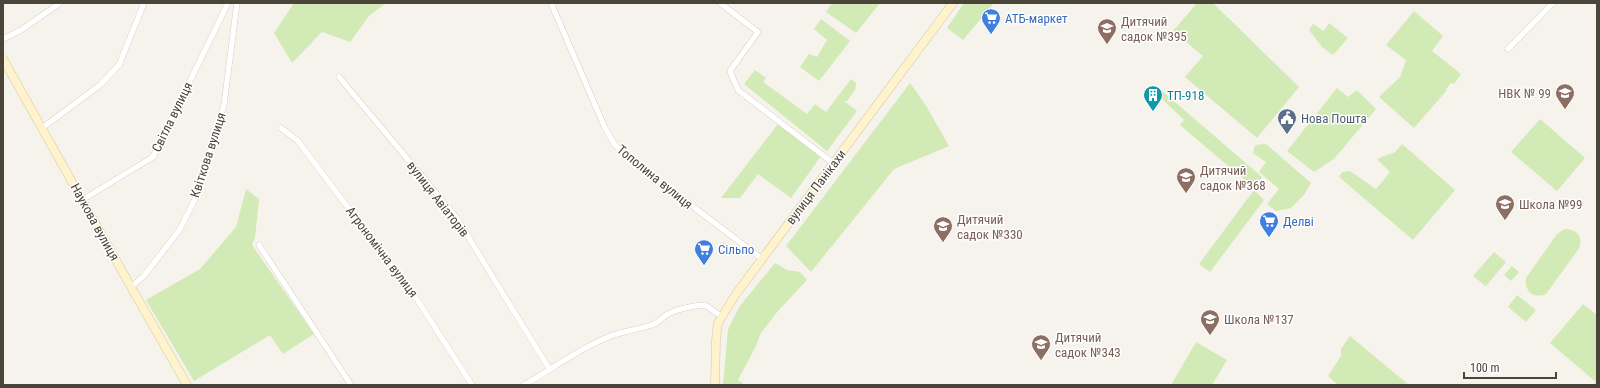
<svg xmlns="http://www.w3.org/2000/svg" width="1600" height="388" font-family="'Roboto Condensed',sans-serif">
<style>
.green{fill:#d2eab5}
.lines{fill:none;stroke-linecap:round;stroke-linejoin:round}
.street-casing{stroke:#c2bbae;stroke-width:6}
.secondary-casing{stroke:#d6c79b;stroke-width:9}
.street{stroke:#fff;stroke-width:5.5}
.secondary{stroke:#fff3cd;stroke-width:8}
.labels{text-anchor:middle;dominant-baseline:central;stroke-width:3;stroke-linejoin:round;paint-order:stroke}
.shop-label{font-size:13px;fill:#366cbe;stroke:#fff;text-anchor:start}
.education-label{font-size:13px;fill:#785e54;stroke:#fff;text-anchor:start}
.culture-label{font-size:13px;fill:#0d838f;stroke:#fff;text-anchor:start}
.street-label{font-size:13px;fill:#4b4439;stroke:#fff}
.service-label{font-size:13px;fill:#4e5e75;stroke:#fff;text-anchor:start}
</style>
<rect width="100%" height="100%" fill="#f6f3ec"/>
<path class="green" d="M294,3H386L369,16L350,42L322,32L292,63L274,33Z
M832,3H880L856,33L826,12Z
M964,3H994L963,40L947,28Z
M1197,3H1213L1299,87L1257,138L1185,77L1203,56L1173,31Z
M1414,11L1443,36L1432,51L1461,74L1454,84L1451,83L1446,89L1447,90L1414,128L1379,97L1400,77L1406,60L1386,45Z
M821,19L850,41L819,81L800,67L809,54L817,57L827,40L814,29Z
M1329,23L1348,38L1333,55L1322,47L1309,30L1313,24L1324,31Z
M755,70L766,78L763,82L807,114L815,104L826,112L851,79L856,83L855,90L847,101H844L857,111L827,151L744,84Z
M910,83L925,104L949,146L894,169L811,272L786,246Z
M1337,88L1348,97L1357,90L1376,109L1334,159L1314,172L1287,151Z
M1161,90L1262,177L1254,188L1180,125L1184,120L1157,94Z
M1540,119L1585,158L1557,191L1511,152Z
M778,124L821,156L791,198L758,174L740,198H721Z
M1266,144L1311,183L1304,195L1291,208L1276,211L1267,204L1279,189L1259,172L1266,162L1253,153L1255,145Z
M1402,144L1455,190L1413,240L1339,177L1342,172L1350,171L1376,189L1390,172L1377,159L1395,152Z
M246,189L259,199L255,237L252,245L314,334L283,354L270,335L194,381L146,300L200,269L236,227Z
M1254,190L1264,200L1210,272L1199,264Z
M1565,229C1578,229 1584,238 1578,250L1546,294C1534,299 1524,292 1526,278L1557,234Z
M1494,252L1506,262L1486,286L1473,276Z
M775,263L787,270L800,272L807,280L778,311L761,333L755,348L738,380L745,385H723L728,330L739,307Z
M1512,266L1519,272L1511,281L1504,275Z
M1517,295L1536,310L1526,322L1508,307Z
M1583,304L1597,315V385H1593L1596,382L1550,343Z
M1350,336L1409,385H1338L1328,376L1341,356V349Z
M1196,342L1227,360L1212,385H1171Z"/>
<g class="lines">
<defs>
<path id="street" d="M551,3L605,128L615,145L625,155L762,259
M720,3L758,32L730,71L738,90L833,163
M3,39L21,30L60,3
M1508,49L1553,3
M339,77L456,217L550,370
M42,128L100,85L119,65L144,3
M281,128L298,141L416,298L472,385
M82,200L153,157L228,3
M259,245L351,385
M131,287L144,276L180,229L195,199L224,105L237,3
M524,385C552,369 577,350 606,338C621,331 639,330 654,324C659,322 662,318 666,315C677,309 692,306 705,305L721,316"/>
<path id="secondary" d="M3,59L131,287L187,385
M715,385L716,340L718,323L736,294L953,3"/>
</defs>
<use href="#street" class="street-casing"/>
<use href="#secondary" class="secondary-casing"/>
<use href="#street" class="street"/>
<use href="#secondary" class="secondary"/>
</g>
<defs>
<symbol id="supermarket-pin" viewBox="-11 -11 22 30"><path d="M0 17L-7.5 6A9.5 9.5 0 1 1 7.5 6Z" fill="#3f7fe0" stroke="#fff"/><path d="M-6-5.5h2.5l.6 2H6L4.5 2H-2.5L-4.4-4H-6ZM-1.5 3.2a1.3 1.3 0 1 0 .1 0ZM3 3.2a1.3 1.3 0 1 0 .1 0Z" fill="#fff"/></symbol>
<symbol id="school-pin" viewBox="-11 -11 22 30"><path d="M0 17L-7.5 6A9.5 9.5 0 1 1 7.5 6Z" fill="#8d6e63" stroke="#fff"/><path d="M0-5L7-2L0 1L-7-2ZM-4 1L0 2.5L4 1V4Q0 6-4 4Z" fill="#fff"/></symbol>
<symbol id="building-pin" viewBox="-11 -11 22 30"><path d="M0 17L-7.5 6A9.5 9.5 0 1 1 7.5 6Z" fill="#0f9aa8" stroke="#fff"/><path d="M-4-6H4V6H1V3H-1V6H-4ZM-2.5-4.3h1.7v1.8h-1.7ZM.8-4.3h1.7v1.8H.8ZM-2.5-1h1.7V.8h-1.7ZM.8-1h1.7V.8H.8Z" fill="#fff"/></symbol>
<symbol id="civic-pin" viewBox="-11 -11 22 30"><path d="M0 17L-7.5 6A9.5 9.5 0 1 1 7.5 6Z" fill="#5c6f8a" stroke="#fff"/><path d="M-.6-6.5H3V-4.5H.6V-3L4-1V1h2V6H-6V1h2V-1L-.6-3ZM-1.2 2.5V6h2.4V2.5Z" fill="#fff"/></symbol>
</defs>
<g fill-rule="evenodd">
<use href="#supermarket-pin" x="980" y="7" width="22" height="30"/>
<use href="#school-pin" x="1096" y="17" width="22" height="30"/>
<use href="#school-pin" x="1554" y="82" width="22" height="30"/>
<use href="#building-pin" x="1142" y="84" width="22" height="30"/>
<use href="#civic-pin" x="1276" y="107" width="22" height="30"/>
<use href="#school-pin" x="1175" y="166" width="22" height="30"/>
<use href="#school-pin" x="1494" y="193" width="22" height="30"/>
<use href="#supermarket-pin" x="1258" y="210" width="22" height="30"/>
<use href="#school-pin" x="932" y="215" width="22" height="30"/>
<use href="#supermarket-pin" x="693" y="238" width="22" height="30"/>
<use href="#school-pin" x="1199" y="308" width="22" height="30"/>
<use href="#school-pin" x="1030" y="333" width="22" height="30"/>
</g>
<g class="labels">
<g class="shop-label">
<text x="1005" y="18">АТБ-маркет</text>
<text x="1283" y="221">Делві</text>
<text x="718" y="249">Сільпо</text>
</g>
<g class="education-label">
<text x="1121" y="21">Дитячий<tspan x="1121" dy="15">садок №395</tspan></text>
<text x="1551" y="93" text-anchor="end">НВК № 99</text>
<text x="1200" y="170">Дитячий<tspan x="1200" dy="15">садок №368</tspan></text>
<text x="1519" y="204">Школа №99</text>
<text x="957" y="219">Дитячий<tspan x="957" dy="15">садок №330</tspan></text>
<text x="1224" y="319">Школа №137</text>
<text x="1055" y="337">Дитячий<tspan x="1055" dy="15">садок №343</tspan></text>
</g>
<g class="culture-label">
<text x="1167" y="95">ТП-918</text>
</g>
<g class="street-label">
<text transform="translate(172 117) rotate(-64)">Світла вулиця</text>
<text transform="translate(208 155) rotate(-72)">Квіткова вулиця</text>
<text transform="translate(655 177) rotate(39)">Тополина вулиця</text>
<text transform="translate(816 187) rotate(-53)">вулиця Панікахи</text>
<text transform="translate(438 199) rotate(52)">вулиця Авіаторів</text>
<text transform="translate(95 222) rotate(61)">Наукова вулиця</text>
<text transform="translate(382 252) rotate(53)">Агрономічна вулиця</text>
</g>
<g class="service-label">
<text x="1301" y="118">Нова Пошта</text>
</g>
</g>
<rect width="1600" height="388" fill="none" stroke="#4b4439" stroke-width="8"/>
<path d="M1464 372v6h92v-6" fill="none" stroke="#4b4439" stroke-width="2"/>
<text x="1470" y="372" font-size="12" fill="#4b4439" stroke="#ffffff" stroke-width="3" paint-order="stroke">100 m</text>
</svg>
